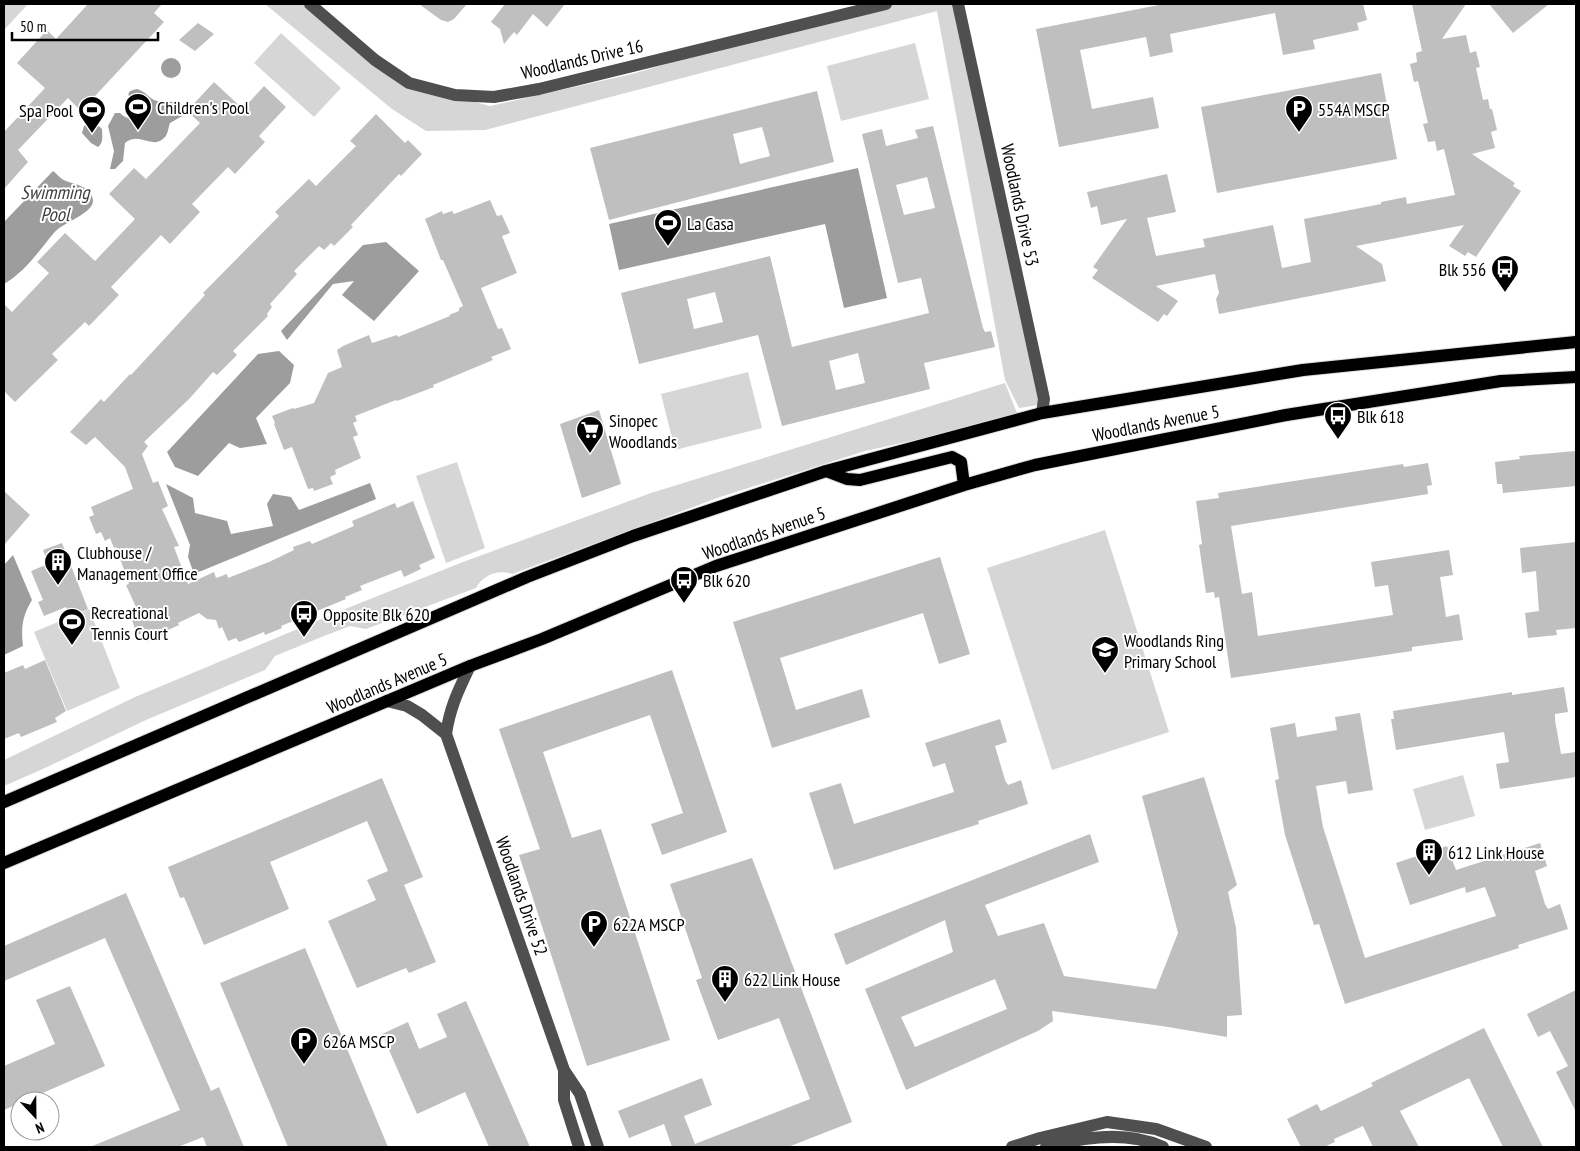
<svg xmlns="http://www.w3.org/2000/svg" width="1580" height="1151" font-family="'PT Sans Narrow',sans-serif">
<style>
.green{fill:#d6d6d6}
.water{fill:#9d9d9d}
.building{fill:#bfbfbf;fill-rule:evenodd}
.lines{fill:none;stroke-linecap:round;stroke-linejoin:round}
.major-casing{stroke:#dbdbdb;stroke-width:14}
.minor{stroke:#4f4f4f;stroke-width:12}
.major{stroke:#000;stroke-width:12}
.labels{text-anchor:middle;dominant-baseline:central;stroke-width:4;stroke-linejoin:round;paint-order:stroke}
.street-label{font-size:18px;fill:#000;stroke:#fff}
.poi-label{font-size:18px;fill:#000;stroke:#fff;text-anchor:start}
.water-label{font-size:19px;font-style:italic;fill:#3e3e3e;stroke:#fff}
</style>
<rect width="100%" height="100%" fill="#fff"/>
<path class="green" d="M4,4H28L4,30Z
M265,4H306L408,84L490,106L632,74L783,30L889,4H957L1045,404L1019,408L1005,380L937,11L485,130L426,131L392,109Z
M281,33L341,88L314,117L254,63Z
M915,43L929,99L841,121L827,66Z
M748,372L762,428L675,450L661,394Z
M1005,383L1017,413L947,433L865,451L720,497L512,574C498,569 483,575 476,588L366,629L350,626L314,640L275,656L265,670L146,720L45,768L4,786V760L135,697L355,605L463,562L651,493Z
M457,462L485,548L446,563L416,476Z
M1105,530L1169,732L1052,770L987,568Z
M89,609L120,688L67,711L34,632Z
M1463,775L1475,816L1425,830L1413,789Z"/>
<path class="water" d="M161 68a10 10 0 1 1 20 0a10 10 0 1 1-20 0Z
M137,89C145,91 148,97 154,100C166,105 187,95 184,115L170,123C168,128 168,135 164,138C152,150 139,131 125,143L123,161L115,169H110L114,151L108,126L115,113H120C127,120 136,121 143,113L142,108C136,104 118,92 137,89Z
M89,122H94L102,129C102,136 104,142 98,147L91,143L82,133L84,126Z
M858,168L887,298L844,308L825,224L619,270L609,224Z
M53,171C56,173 59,177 62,179C71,185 91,184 93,200C94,212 66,222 58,229C53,233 49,239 45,244C33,259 21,274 4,284V222Z
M386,242L419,271L374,321L342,295L354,281L333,284L287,340L281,331L363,245Z
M279,351L294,365L290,383L256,418L267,444L240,448L229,443L198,476L175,467L167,452L258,354Z
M370,483L376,499L194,574L188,557L190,545L166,484L193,498L195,513L227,521L231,534L273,526L267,504L273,494L291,497L299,510Z
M13,555L32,600C22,617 21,627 23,646L4,655V565Z"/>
<path class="building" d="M88,4H162L154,13L164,22L81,111L68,98L18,150L28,162L4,189V132L45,88L17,63L47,30L56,39Z
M419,4H467L454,19L448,22L441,20Z
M505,4H565L547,27L533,14L517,35L514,32L504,44L500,29L491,22Z
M1164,4H1363L1367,20L1357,23L1359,30L1313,40L1315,49L1283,55L1275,13L1170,34L1173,52L1150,57L1146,37L1080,50L1092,109L1153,97L1159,128L1059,147L1036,29Z
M1412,4H1466L1442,39L1466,35L1470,53L1476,51L1480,67L1476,68L1483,100L1488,99L1490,109H1492L1497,130L1491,132L1495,148L1472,154L1515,183L1513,186L1521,191L1476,257L1468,252L1465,256L1449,246L1464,225L1356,246L1382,264L1386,281L1219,314L1216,299L1219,293L1215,274L1156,286L1178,301L1167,316L1164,314L1158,322L1092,278L1098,270L1093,267L1127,219L1101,225L1097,206L1091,208L1087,192L1167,174L1176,212L1147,218L1156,256L1205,247L1203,239L1273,225L1282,268L1311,262L1304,219L1381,204V202L1406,197L1407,204L1455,195L1444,149L1437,151L1435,141L1428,142L1423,124L1428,123L1418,81L1414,82L1410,64L1417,62L1416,53L1422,51Z
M1489,4H1549L1513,33Z
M198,23L214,34L195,51L179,40Z
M1381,73L1397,159L1217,193L1201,107Z
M214,82L243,109L264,86L286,107L259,136L265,142L235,174L228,167L192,204L200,212L170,244L161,235L111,287L119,295L89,326L85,322L52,354L58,360L15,402L4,391V304L12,312L49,273L37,262L65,233L95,261L135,219L109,194L134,168L146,179L200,123L187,111Z
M817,91L834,162L609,220L590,148ZM762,127L770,156L740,164L733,134Z
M376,114L405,143L408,140L422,154L401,176L399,174L351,225L353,227L334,246L331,243L324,250L319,246L294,271L297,274L270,304L272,307L267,314L268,316L233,351L237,355L217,375L213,372L190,398L144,442L148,446L142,454L153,483L158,481L168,506L162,509L179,546L174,547L188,584L214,572L216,578L227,574L228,578L269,562L294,550L293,547L310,541L312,544L354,526L352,521L395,503L397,508L413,501L435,558L419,565L421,569L404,577L401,570L360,586L362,590L345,597L346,599L281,626L282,628L265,635L264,632L239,642L236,638L228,641L222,627L219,629L216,620L207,619L199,613L178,623L179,625L166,631L168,634L147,642L143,633L137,635L131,617L139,614L126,585L129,584L116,547L114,548L110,538L105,541L101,532L96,534L89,517L94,515L91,507L133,489L125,467L95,437L86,445L70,432L101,399L104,402L130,374L131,375L205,295L203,293L279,216L275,212L309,179L316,186L356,146L350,141Z
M933,126L983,328L985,332L991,331L995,347L924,363L930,389L782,426L758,335L639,364L621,293L770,256L792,347L929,313L921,278L898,283L862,134L882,129L886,146L918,138L915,130ZM927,177L935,208L904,215L896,185ZM715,292L723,322L694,329L687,299ZM858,353L865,383L836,390L829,361Z
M490,200L497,216L502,215L510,233L502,236L517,273L481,288L498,329L502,328L511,349L491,357L493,360L433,385L434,387L397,401L396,400L355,416L357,421L353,423L358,435L353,437L361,458L335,470L336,474L330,477L333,484L314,491L313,488L308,489L292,447L284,450L274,424L275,423L272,416L293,408L294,409L314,403L328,373L342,367L337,350L343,346L369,335L372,343L397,335L398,337L450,316L449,315L459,311V308L463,306L443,260H441L425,219L442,211L443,214L452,211L454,214Z
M599,410L621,484L582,498L560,424Z
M1576,451V486L1503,493L1502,484H1497L1495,462L1520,459L1519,456Z
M1428,463L1432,485L1427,486L1428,494L1231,526L1242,594L1252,592L1258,636L1393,615L1388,585L1375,587L1371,562L1449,550L1453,575L1440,577L1446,617L1459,614L1463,640L1412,647V651L1231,678L1219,597L1215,598L1214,592L1206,593L1199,545L1202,544L1196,501L1219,498L1218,493L1403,464L1404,467Z
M4,491L30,515L4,545Z
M1576,542V628L1556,630L1557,635L1528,638L1525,613L1539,611L1536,571L1522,573L1520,548Z
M62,543L88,609L71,616L66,607L44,616L38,602L43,600L31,571L48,564L43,550Z
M940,557L970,654L939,664L923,613L780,658L796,710L862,689L870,717L772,748L733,622Z
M45,660L66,711L55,718L57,722L21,737L19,733L4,739V673L23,665L25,669Z
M672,670L727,832L662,855L651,824L683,813L650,715L543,752L572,838L601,829L670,1040L587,1066L519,855L540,849L499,729Z
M1564,687L1568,712L1555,714V720L1561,754L1576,752V777L1500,789L1496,764L1509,762L1504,732L1396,750L1391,719H1394L1393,711L1512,692V695Z
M1360,713L1373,790L1348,794L1346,781L1316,786L1323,827L1365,958L1496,916L1485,887L1466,893L1465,887L1410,905L1396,863L1447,846L1456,870L1540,843L1547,866L1535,871L1545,904L1548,909L1560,904L1568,929L1518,945L1519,948L1345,1004L1319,924L1314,925L1285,835L1275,780L1279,779L1270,728L1295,723L1297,737L1337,730L1335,717Z
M1000,719L1007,742L995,746L1005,780L1008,785L1021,780L1028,804L978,821L979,824L834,870L809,793L841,783L854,824L954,792L945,763L933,767L925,743Z
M1204,777L1237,885L1228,892L1236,928L1242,1015L1227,1016V1037L1162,1026L1052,1011L1053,1021L1038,1031L906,1090L865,989L953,952L945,920L846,965L834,934L1090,834L1099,862L985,905L998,936L1044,923L1064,976L1156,989L1178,933L1142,796ZM995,979L1007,1009L915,1047L901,1017Z
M382,778L423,877L404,885L436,962L409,973L406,968L357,988L328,921L376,900L367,880L388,871L367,821L270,862L289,909L204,945L184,897L180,898L168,867Z
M752,858L852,1122L788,1147H672L664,1124L629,1138L618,1111L702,1078L712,1105L684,1116L695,1144L810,1099L779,1018L718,1040L696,980L702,978L670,884Z
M126,893L211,1091L219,1087L244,1147H207L203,1137L178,1147H90L180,1110L105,938L4,981V946Z
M305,948L388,1147H288L220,983Z
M70,986L105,1066L24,1101H20V1103L4,1110V1066L55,1044L36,1000Z
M1576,990V1112L1556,1072L1568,1066L1550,1031L1538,1037L1527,1014Z
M466,1001L530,1147H489L465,1092L417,1114L382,1034L408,1022L419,1049L447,1037L437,1014Z
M1484,1028L1543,1147H1503L1469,1078L1400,1111L1419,1147H1373L1363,1126L1334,1139L1335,1142L1324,1147H1301L1287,1119L1317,1104L1321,1111L1373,1086L1371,1083Z"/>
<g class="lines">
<defs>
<path id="major" d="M826,471L847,479L860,480L952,457L961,462L964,485
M4,802L527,577L633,536L826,471L1042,413L1303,370L1576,342
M4,863L470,666L542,639L716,566L964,485L1035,465L1286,415L1501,381L1576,377"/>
</defs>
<use href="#major" class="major-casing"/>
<path class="minor" d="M310,4L375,60L409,83L455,95L494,97L539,89L886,4
M958,4L1044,399L1042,413
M470,666C458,691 450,707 446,734L564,1070L580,1094L598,1147
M387,701L407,706L422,715L446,734
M564,1070V1100L579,1147
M1012,1147L1040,1138L1107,1122L1156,1129L1206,1147
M1046,1147C1083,1137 1127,1130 1163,1147"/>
<use href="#major" class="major"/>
</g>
<defs>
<symbol id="stadium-pin" viewBox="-11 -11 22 30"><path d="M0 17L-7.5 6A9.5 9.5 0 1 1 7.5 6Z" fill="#000" stroke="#fff"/><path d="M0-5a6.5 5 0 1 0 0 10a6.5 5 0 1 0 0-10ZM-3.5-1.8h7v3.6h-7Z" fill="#fff"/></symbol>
<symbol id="parking-pin" viewBox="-11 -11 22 30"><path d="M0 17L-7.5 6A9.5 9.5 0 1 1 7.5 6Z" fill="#000" stroke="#fff"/><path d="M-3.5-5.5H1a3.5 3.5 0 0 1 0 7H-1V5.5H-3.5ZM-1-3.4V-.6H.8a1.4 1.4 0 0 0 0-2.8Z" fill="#fff"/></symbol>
<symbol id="bus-pin" viewBox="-11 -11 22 30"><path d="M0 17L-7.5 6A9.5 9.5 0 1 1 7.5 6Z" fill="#000" stroke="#fff"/><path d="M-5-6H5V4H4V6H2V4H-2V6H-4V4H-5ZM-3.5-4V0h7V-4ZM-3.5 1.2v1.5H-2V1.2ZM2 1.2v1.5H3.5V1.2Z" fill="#fff"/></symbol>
<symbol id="supermarket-pin" viewBox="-11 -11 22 30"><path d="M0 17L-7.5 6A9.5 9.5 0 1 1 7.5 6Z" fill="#000" stroke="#fff"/><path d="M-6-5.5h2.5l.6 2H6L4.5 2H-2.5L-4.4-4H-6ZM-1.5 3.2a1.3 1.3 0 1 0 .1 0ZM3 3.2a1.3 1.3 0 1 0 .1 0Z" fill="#fff"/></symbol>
<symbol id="building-pin" viewBox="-11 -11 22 30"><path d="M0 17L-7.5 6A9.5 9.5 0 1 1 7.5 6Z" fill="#000" stroke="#fff"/><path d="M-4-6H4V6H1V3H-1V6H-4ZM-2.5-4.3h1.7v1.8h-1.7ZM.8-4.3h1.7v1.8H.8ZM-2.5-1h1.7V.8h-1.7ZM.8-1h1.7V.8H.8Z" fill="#fff"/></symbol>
<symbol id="school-pin" viewBox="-11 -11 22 30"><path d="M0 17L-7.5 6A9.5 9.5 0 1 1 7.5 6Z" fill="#000" stroke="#fff"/><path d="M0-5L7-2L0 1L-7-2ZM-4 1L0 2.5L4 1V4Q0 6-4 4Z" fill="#fff"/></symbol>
</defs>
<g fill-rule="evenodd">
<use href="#stadium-pin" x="122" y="91" width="32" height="43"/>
<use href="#parking-pin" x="1283" y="93" width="32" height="43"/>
<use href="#stadium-pin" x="76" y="94" width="32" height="43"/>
<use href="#stadium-pin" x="652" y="207" width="32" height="43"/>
<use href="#bus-pin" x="1489" y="253" width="32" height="43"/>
<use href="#bus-pin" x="1322" y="400" width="32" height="43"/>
<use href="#supermarket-pin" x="574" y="414" width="32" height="43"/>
<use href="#building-pin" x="42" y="546" width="32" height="43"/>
<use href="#bus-pin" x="668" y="564" width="32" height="43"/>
<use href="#bus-pin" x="288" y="598" width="32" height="43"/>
<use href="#stadium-pin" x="56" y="606" width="32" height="43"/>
<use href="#school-pin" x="1089" y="634" width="32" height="43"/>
<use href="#building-pin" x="1413" y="836" width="32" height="43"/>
<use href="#parking-pin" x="578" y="908" width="32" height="43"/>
<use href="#building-pin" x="709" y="963" width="32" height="43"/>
<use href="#parking-pin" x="288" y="1025" width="32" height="43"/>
</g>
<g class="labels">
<g class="street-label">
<text transform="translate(582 59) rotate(-13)">Woodlands Drive 16</text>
<text transform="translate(1020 205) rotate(78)">Woodlands Drive 53</text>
<text transform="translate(1156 423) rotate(-11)">Woodlands Avenue 5</text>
<text transform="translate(764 533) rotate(-19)">Woodlands Avenue 5</text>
<text transform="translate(387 683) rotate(-23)">Woodlands Avenue 5</text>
<text transform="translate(522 896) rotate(71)">Woodlands Drive 52</text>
</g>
<g class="poi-label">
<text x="157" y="107">Children's Pool</text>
<text x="1318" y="109">554A MSCP</text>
<text x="73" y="110" text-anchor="end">Spa Pool</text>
<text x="687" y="223">La Casa</text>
<text x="1486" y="269" text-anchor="end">Blk 556</text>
<text x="1357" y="416">Blk 618</text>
<text x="609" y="420">Sinopec<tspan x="609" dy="21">Woodlands</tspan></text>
<text x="77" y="552">Clubhouse /<tspan x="77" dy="21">Management Office</tspan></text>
<text x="703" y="580">Blk 620</text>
<text x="91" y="612">Recreational<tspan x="91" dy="21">Tennis Court</tspan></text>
<text x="323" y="614">Opposite Blk 620</text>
<text x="1124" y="640">Woodlands Ring<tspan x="1124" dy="21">Primary School</tspan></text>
<text x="1448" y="852">612 Link House</text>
<text x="613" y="924">622A MSCP</text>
<text x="744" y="979">622 Link House</text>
<text x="323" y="1041">626A MSCP</text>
</g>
<g class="water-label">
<text x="55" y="192">Swimming<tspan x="55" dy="22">Pool</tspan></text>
</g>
</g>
<rect width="1580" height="1151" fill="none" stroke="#000000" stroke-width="10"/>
<g transform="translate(35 1116) rotate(158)"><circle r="24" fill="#ffffff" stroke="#999999"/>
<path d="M0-4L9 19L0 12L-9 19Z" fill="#000000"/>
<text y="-8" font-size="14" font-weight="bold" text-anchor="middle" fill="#000000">N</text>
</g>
<path d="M12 32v8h146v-8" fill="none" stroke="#000000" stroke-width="2.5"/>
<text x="20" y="32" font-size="15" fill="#000000" stroke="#ffffff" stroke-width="4" paint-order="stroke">50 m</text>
</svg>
